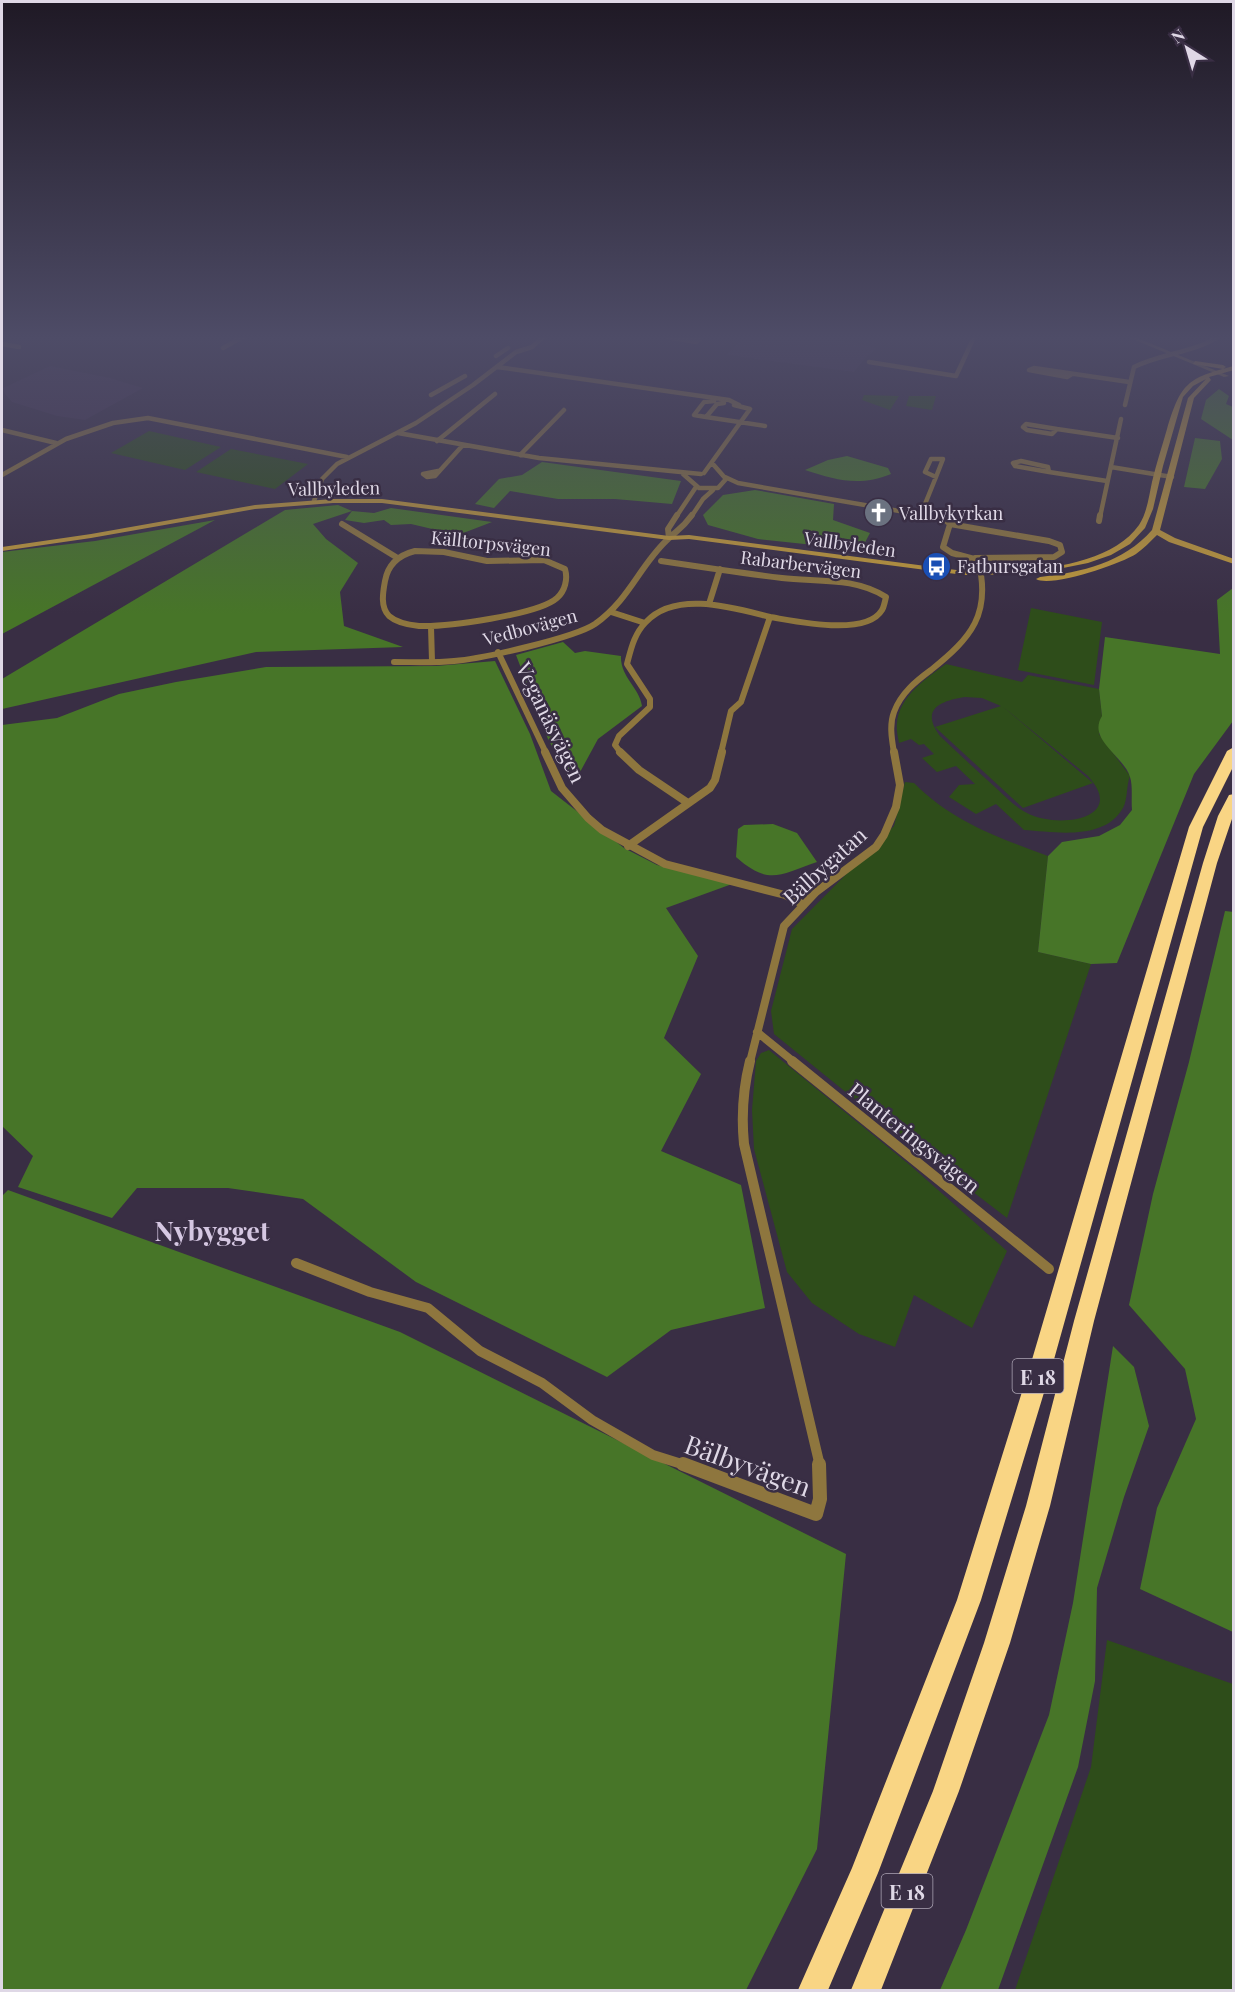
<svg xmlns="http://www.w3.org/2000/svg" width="1235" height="1992" font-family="'Playfair Display',serif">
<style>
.built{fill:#433450}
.green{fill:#2e4d1a;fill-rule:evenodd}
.forest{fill:#477528}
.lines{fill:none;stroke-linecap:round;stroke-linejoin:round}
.minor-far4{stroke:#8e763e;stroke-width:4.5}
.minor-far3{stroke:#8e763e;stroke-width:6}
.minor-far2{stroke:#8e763e;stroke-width:8}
.minor-far1{stroke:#8e763e;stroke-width:10}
.minor{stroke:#8e763e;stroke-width:14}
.tertiary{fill:#8e763e;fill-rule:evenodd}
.secondary{fill:#c19a39;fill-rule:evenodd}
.motorway{fill:#f9d584;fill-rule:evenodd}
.labels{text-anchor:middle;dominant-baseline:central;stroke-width:5;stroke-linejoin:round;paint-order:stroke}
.far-street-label{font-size:18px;fill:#dfd8e6;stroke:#392e44}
.far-poi-label{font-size:18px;fill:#dfd8e6;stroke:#392e44;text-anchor:start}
.shield{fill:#392e44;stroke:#ada5b5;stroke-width:1.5}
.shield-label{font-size:20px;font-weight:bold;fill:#dfd8e6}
.street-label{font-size:21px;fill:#dfd8e6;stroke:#392e44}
.near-street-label{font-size:26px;fill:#dfd8e6;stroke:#392e44}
.district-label{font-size:27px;font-weight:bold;fill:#d5c7e2;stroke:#392e44}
</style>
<rect width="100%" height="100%" fill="#392e44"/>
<path class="built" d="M745,335H805L867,345L876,349L864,359L854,372L727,355Z
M50,366L110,378L143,388L85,420L57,416L12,402L5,394L3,388Z"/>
<path class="green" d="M864,395L899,396L890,410L862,400Z
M909,396H936L932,410L906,406Z
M149,431L221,447L185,470L111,453Z
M231,449L308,464L275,489L196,472Z
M1031,608L1102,622L1094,685L1018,670Z
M946,664L1022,682L1028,675L1099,689L1102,716L1099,734L1130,776C1126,786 1128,799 1123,808C1104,841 1056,832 1024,830L996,804L976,814L949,797L959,785L975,784L956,766L937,772L922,758L934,754L924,744L919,745L911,739L899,743C898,737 896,729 897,723C899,697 926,678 946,664ZM965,697L982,698L1001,706L935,727L1023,808L1093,783L1002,706L1088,776C1128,820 1057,829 1027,813C1015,807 1005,796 995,787C976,770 958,753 940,736C920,709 940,701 965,697Z
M905,782L914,783C953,822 997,837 1048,856L1038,952L1091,964L1007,1218L900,1136L774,1034L771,1011L792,929L894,826Z
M769,1050L911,1166L1007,1251L972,1328L914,1295L895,1347L859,1334L812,1303L787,1272L754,1149L752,1110L756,1061L761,1053Z
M1107,1640L1233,1684V1990H1015L1091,1767Z"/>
<path class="forest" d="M1219,389L1229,396L1226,404L1233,407V440L1201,419L1206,400Z
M1195,438L1220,441L1222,459L1205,489L1184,487Z
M847,456L888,468L891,474C859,487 836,480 805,470L828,460Z
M542,462L681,481L672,504L615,499H558L510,491L494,508L475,504L499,479L522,475Z
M755,490L834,504L833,520L870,533L861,550L758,539L708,525L703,515L723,495Z
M338,505L352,511L374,513L391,508L492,522L458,535L411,524L391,525L384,520L364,523L345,520L352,511L313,524L326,539L358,563L340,592L344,626L403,647L256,652L2,709V679L285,510Z
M215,520L2,634V552L95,541Z
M1233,588V721L1194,774L1117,963L1091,964L1038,952L1048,856L1062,842L1099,836L1120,825L1132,810C1131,800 1133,786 1130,777C1124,756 1087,740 1102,716L1099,689L1105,637L1220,654L1217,600Z
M563,642L575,653L585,651L621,656C620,677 639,687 642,706L598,739L573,785L548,739L516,655Z
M495,661L530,734L551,791L624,848L657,865L732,884L666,908L698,956L664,1038L701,1074L661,1151L741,1185L765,1308L671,1330L607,1377L416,1282L303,1199L228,1188H137L112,1218L18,1187L33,1156L2,1126V725L57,718L119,694L176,682L266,667L436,666Z
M773,824L797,833L817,862C779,875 769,886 736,857L738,829L744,825Z
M1225,911L1234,912L1233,1632L1140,1589L1157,1508L1196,1419L1185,1369L1129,1305L1153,1194L1189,1062Z
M8,1190L400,1332L846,1554L817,1849L746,1990H2V1196Z
M1113,1346L1134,1367L1149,1426L1124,1497L1097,1588L1095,1681L1078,1767L998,1990H940L966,1930L1049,1715L1073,1603Z"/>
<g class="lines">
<path class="minor-far4" d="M670,335L667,337L696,342L701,338L682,335
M1101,335L1112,336
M2,344L19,347
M223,348L246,335
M496,356L508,348
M869,362L956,376L975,335
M497,367L729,400L739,405
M1072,374L1067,377L1029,370L1034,368L1129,382
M431,395L465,376
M724,403L717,404L706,417L765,426
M1125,405L1134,367C1162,353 1195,353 1221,335
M706,417L694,415L704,402L714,401
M1026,424L1057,429L1052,434L1027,430L1023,427Z
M1057,429L1118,438
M2,430L56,443
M398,433L539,458L701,474
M437,441L495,394
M520,455L564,410
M931,459H943L936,477L925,472Z
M1021,461L1048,467L1049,472L1015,466L1013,463Z
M1111,467L1172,477
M438,471L423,474L427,477L435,476L463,445
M1049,472L1107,481
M704,473L750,409L734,405
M683,474L699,488H718L726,479L712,463
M2,475L66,439L113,423L148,418L347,457
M725,477L738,483L934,517
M314,501L322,479L337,464L416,423L473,385L516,352L532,347L545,335
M921,514L936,477
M676,517L696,487
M691,517L703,499L713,490
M1100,517L1121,419"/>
<path class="minor-far3" d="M1099,521L1100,515
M342,524L396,557
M950,524L1049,541L1060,545L1062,552L1054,557L975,558
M669,538L668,529L677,515
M415,551L444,552L487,561L544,560L565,569C568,579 565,591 557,598C538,615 445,627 419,626C409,625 397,623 389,616C380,607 383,592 385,581C388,564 399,555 415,551Z
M661,561C701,567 741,573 782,578C817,582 855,577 886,597C885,601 884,607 882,610C866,637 795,621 770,617
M709,604L720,569
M611,612L645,623
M431,627L432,661
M498,652L546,753
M394,662C414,662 434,663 454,661C481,659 574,638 595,624C629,600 639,567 666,541C677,530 682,529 692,515
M621,753L615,745L619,736L650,707V699L627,664C631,649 634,634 646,622C676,590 734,608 770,617L741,702L731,711L721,753
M894,753C892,740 889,725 894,712C901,693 916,681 931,670C971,638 992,614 978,560L952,553L943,547L950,524L943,518L926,515"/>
<path class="minor-far2" d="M545,752L562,788L588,818L602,830L665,864L785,895L804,905
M620,752L639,770L688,803
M628,846L710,788L715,780L722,752
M757,1032L794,1062
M750,1062L784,926L816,892L876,847L884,835L896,807L900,785L894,752"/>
<path class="minor-far1" d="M750,1061C743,1089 741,1114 744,1144L820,1466
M792,1061L1049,1269
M296,1263L370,1292L428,1308L480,1351L542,1383L592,1420L653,1455L688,1466"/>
<path class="minor" d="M683,1464L816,1514L820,1499L819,1464"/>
<path class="tertiary" d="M1123,335H1130L1229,376L1224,377Z"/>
<path class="secondary" d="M1195,361L1223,365L1226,367L1223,369L1193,364Z
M1234,366V370L1209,377L1211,380L1194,398L1160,530L1175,538L1234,559V564L1169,542L1157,535C1150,542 1144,548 1136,554C1120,564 1051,588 1036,579L1040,577C1082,572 1123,563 1152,530L1188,398L1206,379L1193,386L1183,397L1163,466L1153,509L1145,528L1130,544L1111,555L1088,563L1033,574L964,575L689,539L669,540L382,503H333L255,509L91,538L2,551V547L91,534L255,505L333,499H382L669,536L689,535L964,571C1014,573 1107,571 1139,525C1147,513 1149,496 1152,482C1156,464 1162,447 1167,429C1181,384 1186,378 1234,366Z"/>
<path class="motorway" d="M1234,747V765L1203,827L1053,1363L981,1600L878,1873L828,1990H798L852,1868L957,1600L1031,1363L1189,827L1227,751Z
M1234,794V813L1217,863L1094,1321L1050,1506L1010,1643L959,1791L881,1990H851L933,1791L984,1643L1026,1506L1074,1321L1203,863L1218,816L1229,795Z"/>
</g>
<linearGradient id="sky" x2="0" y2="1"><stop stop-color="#1f1925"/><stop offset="0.55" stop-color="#4e4c67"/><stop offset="1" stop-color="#4e4c67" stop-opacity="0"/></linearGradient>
<rect width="1235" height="614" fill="url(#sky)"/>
<defs>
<symbol id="church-disc" viewBox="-11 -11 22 22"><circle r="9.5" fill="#6b7280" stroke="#392e44"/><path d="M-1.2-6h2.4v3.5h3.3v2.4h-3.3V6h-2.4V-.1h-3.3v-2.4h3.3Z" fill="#fff"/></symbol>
<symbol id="bus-disc" viewBox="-11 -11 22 22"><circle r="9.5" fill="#1a4fb4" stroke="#392e44"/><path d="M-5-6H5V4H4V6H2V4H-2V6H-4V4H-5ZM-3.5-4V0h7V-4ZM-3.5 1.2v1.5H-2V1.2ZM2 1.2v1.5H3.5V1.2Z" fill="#fff"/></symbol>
</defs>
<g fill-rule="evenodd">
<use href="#church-disc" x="862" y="496" width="33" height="33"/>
<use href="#bus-disc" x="920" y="550" width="33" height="33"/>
</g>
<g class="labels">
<g class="far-street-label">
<text transform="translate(334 488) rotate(-1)">Vallbyleden</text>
<text transform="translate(491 543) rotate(6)">Källtorpsvägen</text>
<text transform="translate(850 544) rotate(8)">Vallbyleden</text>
<text transform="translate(801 564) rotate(7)">Rabarbervägen</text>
<text transform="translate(530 627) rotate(-15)">Vedbovägen</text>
</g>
<g class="far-poi-label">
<text x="899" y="513">Vallbykyrkan</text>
<text x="957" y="566">Fatbursgatan</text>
</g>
<g class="shield">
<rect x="1012.5" y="1359" width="51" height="34" rx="4.5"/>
<rect x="881.5" y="1874" width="51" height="34" rx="4.5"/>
</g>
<g class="shield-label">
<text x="1038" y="1376">E 18</text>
<text x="907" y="1891">E 18</text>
</g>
<g class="street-label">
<text transform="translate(552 722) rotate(64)">Veganäsvägen</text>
<text transform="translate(824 865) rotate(-42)">Bälbygatan</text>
<text transform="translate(915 1137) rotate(39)">Planteringsvägen</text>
</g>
<g class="near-street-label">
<text transform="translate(748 1465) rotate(20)">Bälbyvägen</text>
</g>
<g class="district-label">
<text x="212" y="1230">Nybygget</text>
</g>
</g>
<rect width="1235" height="1992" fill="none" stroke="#dfd8e6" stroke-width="6"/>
<g transform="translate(1187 48) rotate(323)" stroke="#392e44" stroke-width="4.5" paint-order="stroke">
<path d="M0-4.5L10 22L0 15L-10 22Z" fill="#dfd8e6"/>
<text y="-9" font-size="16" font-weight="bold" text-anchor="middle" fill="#dfd8e6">N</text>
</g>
</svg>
